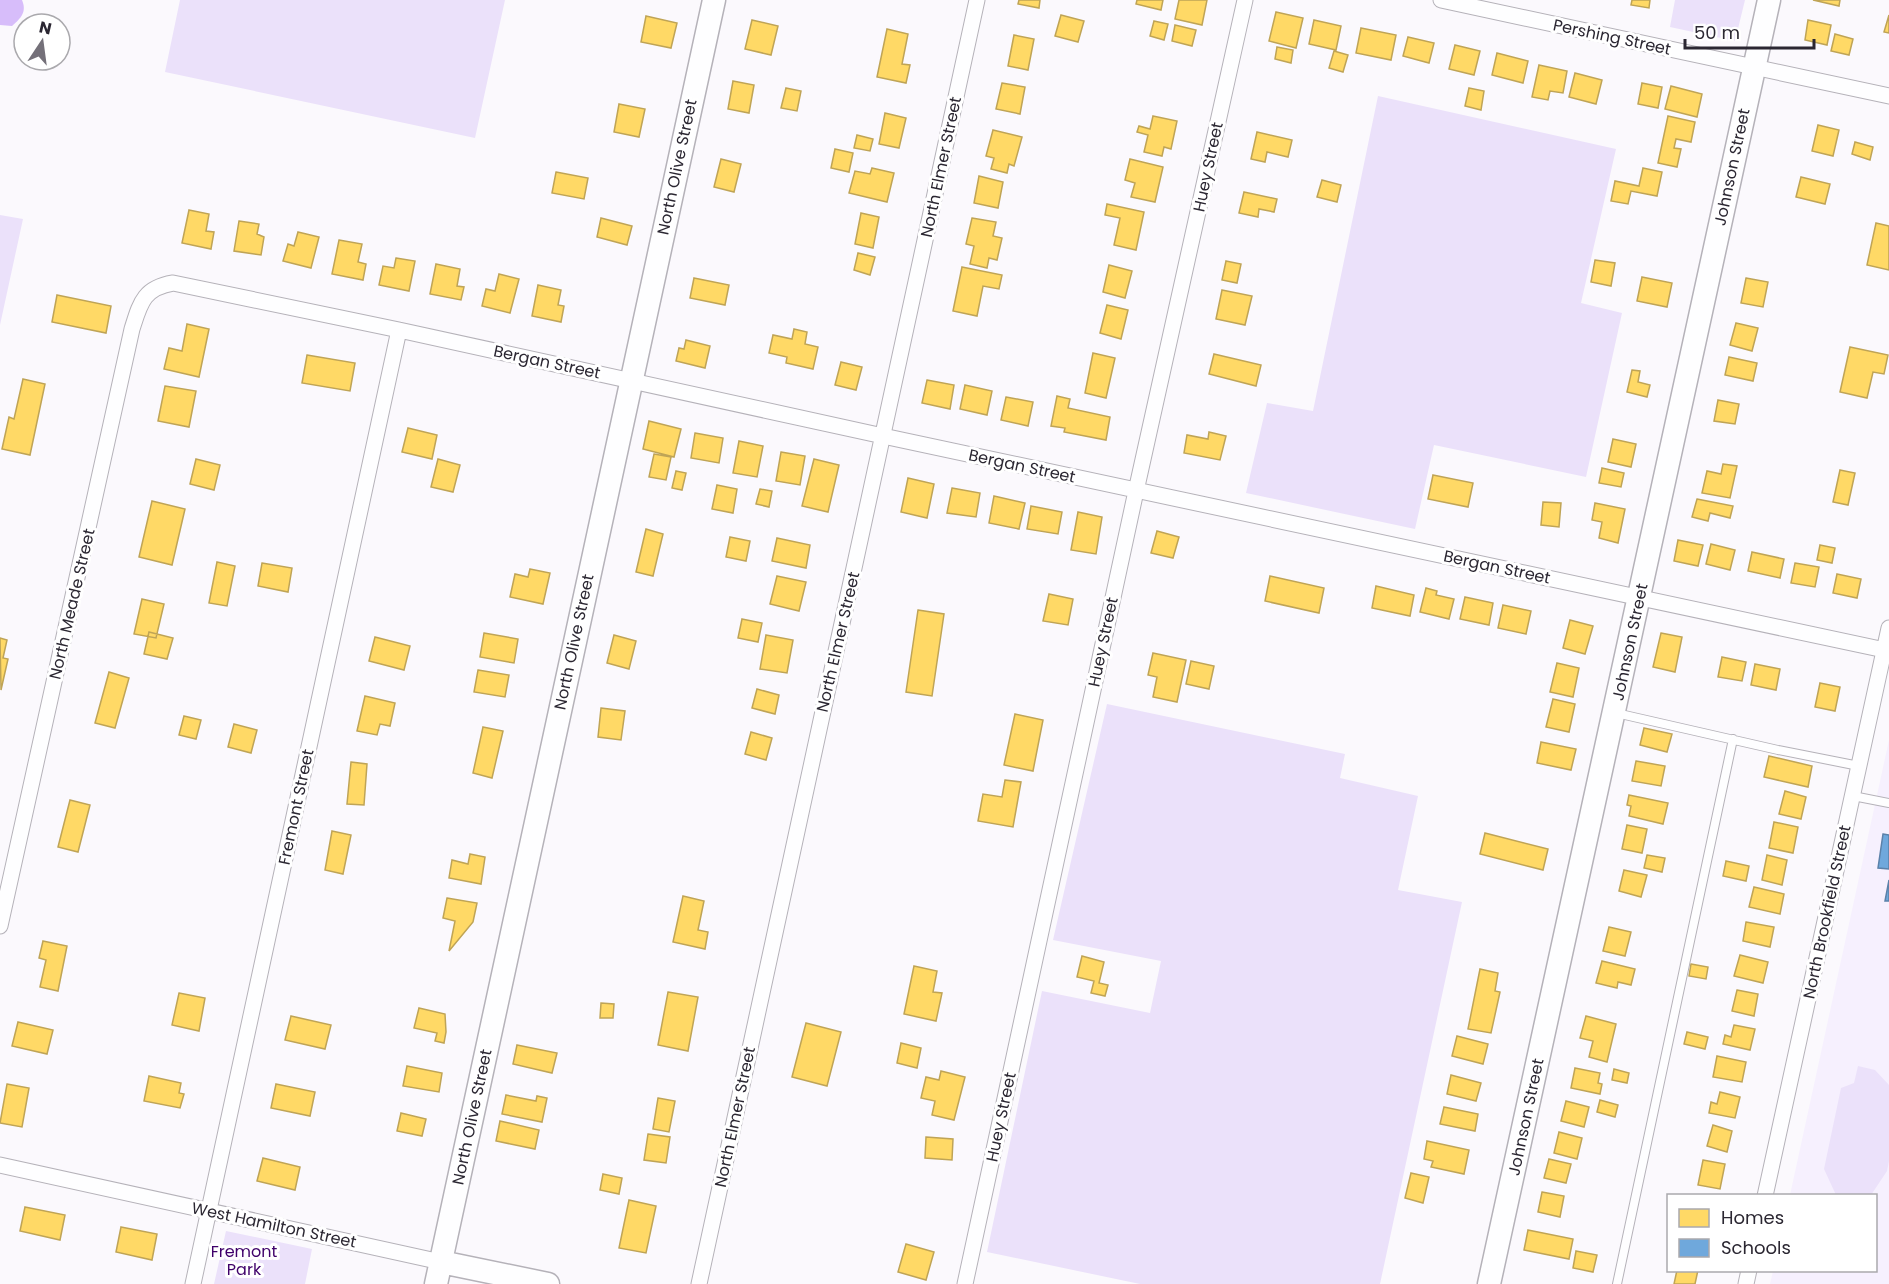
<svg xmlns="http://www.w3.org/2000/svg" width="1889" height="1284" font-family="Poppins,sans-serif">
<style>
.built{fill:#f6f0fe}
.green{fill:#ebe1fa}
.water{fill:#d7bdfa}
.homes{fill:#ffd966;stroke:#bfa456;stroke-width:1.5}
.schools{fill:#6fa8dc;stroke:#5b81a9;stroke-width:1.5}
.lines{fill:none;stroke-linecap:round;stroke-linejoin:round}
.lane-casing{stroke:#b5b2b9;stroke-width:10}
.street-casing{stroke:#b5b2b9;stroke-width:17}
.secondary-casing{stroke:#b5b2b9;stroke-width:25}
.lane{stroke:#fefeff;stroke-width:8}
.street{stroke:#fefeff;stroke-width:15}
.secondary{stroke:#fefeff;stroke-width:22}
.labels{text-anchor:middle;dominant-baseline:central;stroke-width:6;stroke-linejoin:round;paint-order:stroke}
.street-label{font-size:16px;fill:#2b2732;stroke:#fff}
.park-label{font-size:16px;fill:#3f006a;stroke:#fff}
</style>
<rect width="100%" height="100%" fill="#fbf9fd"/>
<path class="built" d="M1889,740V1284H1770L1773,1271L1876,1270V1196L1790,1195Z"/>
<path class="green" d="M180,0H505L475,138L165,72Z
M1675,0H1745L1735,41L1670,27Z
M1378,96L1616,149L1581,303L1622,313L1586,477L1434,445L1415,529L1246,493L1267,403L1313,411Z
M0,215L23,219L0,325Z
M1107,704L1345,754L1340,778L1418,796L1398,890L1462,902L1380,1284H1140L987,1252L1042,991L1150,1013L1161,961L1053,940Z
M1858,1066L1875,1070L1889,1085V1161L1887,1171L1871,1195H1836L1824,1169L1841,1088L1854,1083Z
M226,1231L312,1249L305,1284H214Z"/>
<path class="water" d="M0,0H22C27,12 21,18 12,26L0,25Z"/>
<path class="homes" d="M1019,0H1040L1039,8L1018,4Z
M1137,0H1163L1161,10L1136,4Z
M1179,0H1207L1202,25L1175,19Z
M1632,0H1650L1649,8L1631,5Z
M1813,0H1840L1839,6Z
M1276,12L1303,18L1296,48L1269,41Z
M1061,15L1084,21L1078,42L1055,36Z
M1889,15V33L1884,32Z
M646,16L677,23L671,48L641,42Z
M752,20L778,26L771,55L745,49Z
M1314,20L1341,26L1336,50L1309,44Z
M1808,20L1831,25L1827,45L1805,40Z
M1154,21L1168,24L1164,40L1150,36Z
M1175,25L1196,30L1192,46L1172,41Z
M1361,28L1396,35L1391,60L1356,53Z
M887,29L908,34L902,64L910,65L906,83L877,77Z
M1835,34L1853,39L1849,55L1831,51Z
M1014,35L1034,39L1028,70L1008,66Z
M1408,37L1434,43L1429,63L1403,56Z
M1455,45L1480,51L1474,75L1449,69Z
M1277,47L1293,50L1291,63L1275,59Z
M1334,51L1348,55L1343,72L1329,68Z
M1497,53L1528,61L1523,83L1492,75Z
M1539,65L1567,71L1563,93L1550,91L1548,100L1532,97Z
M1575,73L1602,80L1596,104L1569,97Z
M733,81L754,85L749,113L728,109Z
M1002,83L1025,87L1020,114L996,109Z
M1642,83L1662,87L1658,108L1638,104Z
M1671,86L1702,94L1697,117L1665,109Z
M786,88L801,91L797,111L781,108Z
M1469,88L1484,91L1481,110L1465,106Z
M619,104L645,109L639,137L614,132Z
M885,113L906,118L899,148L879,144Z
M1153,116L1177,121L1171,149L1164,147L1162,156L1144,152L1148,135L1137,132L1139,126L1150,129Z
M1668,116L1695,122L1691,142L1676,139L1674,148L1681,149L1677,167L1658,163Z
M1818,125L1839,130L1833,156L1812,151Z
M993,130L1022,137L1014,166L1009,164L1007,173L991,169L994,158L986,156Z
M1257,132L1292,140L1288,157L1267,152L1265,162L1251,159Z
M857,135L873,139L870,151L854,148Z
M1855,142L1873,147L1870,160L1852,154Z
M835,149L853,153L849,172L831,168Z
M721,159L741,164L734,192L714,187Z
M1130,159L1163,167L1155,202L1131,197L1135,183L1125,180Z
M872,168L894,173L887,202L849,193L855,171L870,174Z
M1643,168L1662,172L1657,196L1631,191L1628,204L1611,201L1615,181L1639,186Z
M556,172L588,178L584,199L552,193Z
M979,176L1003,182L998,208L974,203Z
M1801,177L1830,184L1825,204L1796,197Z
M1322,180L1341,185L1337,202L1317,197Z
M1244,192L1277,199L1274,212L1259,209L1258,217L1239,213Z
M1107,204L1144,212L1136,250L1114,245L1120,218L1105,215Z
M189,210L209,214L206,231L214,232L211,249L182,243Z
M861,213L879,217L873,248L855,244Z
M601,218L632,226L627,245L597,237Z
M972,218L996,222L993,236L1002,238L997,260L989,258L987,268L970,264L974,246L966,244Z
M239,221L259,224L257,234L264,237L261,255L234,251Z
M1876,223L1889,226V270L1867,265Z
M298,232L319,237L311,268L283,261L288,244L294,246Z
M339,240L362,244L358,262L366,264L363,280L332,274Z
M858,253L875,257L870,275L854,270Z
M396,258L415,261L409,291L379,285L383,266L394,268Z
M1595,260L1615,263L1611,286L1591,282Z
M1226,261L1241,264L1237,283L1222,280Z
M436,264L460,269L457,286L464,287L461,300L430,294Z
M1109,265L1132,271L1125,298L1103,292Z
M962,267L1002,275L999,289L983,286L977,316L953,311Z
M499,274L519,279L510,313L482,306L486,289L495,291Z
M1642,277L1672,283L1667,307L1637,301Z
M694,278L729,285L725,305L690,298Z
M1746,278L1768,282L1763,307L1741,303Z
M538,285L561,290L558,305L564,306L561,322L532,316Z
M1222,290L1252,296L1245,325L1216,319Z
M57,295L111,306L106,333L52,322Z
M1107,305L1128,310L1121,339L1100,333Z
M1736,323L1758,328L1752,351L1730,345Z
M187,324L209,329L199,377L164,369L169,348L182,351Z
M794,329L807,332L805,344L818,347L813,369L786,363L787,357L769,353L773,335L792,339Z
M686,340L710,346L705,368L676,361L679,348L684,349Z
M1850,347L1888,355L1884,374L1873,372L1867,398L1840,392Z
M1093,353L1115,358L1106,398L1085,393Z
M1214,354L1261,365L1256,386L1209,374Z
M307,355L355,363L350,391L302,383Z
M1729,357L1757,363L1753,381L1725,375Z
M841,362L862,367L856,390L835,385Z
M1632,370L1640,371L1638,382L1650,385L1647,397L1627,392Z
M23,379L45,384L30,455L2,449L9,417L14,419Z
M927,380L954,385L950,409L922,403Z
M965,385L992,391L987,415L960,409Z
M165,386L196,391L189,427L158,421Z
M1057,396L1070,399L1068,408L1110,417L1106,440L1064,432L1065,428L1051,426Z
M1006,397L1033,402L1028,426L1001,420Z
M1718,400L1739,404L1735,424L1714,421Z
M649,421L681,429L674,457L643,449Z
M408,428L437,435L432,459L402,452Z
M1209,432L1226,436L1220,460L1184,453L1187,435L1208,439Z
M695,433L723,438L719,463L691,458Z
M1613,439L1636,444L1631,467L1608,462Z
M739,441L763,446L757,477L733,473Z
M781,452L805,456L800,485L776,481Z
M654,454L671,457L666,480L649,477Z
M196,459L220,465L214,490L190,484Z
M438,459L460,465L453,492L431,487Z
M814,459L839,465L828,512L802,506Z
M1723,464L1737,466L1730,498L1702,493L1707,471L1721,474Z
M1602,468L1624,473L1621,487L1599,483Z
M1840,470L1855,473L1848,505L1833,502Z
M676,471L686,473L682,490L672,488Z
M1433,475L1473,483L1468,507L1428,499Z
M908,478L934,484L927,518L901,512Z
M717,485L737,489L733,513L712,509Z
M952,488L980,493L976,517L947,513Z
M760,489L772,491L769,507L756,504Z
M994,496L1025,503L1019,529L989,523Z
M1697,499L1733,506L1730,518L1710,513L1708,521L1692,517Z
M152,501L185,509L172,565L139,557Z
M1543,502L1561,503L1559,527L1541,525Z
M1595,503L1625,509L1618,543L1599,538L1602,522L1592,520Z
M1031,506L1062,512L1058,534L1027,529Z
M1078,512L1102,517L1096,554L1071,550Z
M646,529L663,534L653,576L636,572Z
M1157,531L1179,537L1173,558L1151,553Z
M730,537L750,541L746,561L726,557Z
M777,538L810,545L806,568L772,561Z
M1678,540L1703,545L1698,566L1674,561Z
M1711,544L1735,550L1730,570L1706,564Z
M1820,545L1835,548L1832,563L1817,560Z
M1752,552L1784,559L1780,578L1748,571Z
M217,562L235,566L227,606L209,603Z
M262,563L292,568L288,592L258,586Z
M1795,563L1819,567L1815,587L1791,583Z
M530,569L550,573L543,604L510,597L515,574L528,577Z
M1837,574L1861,579L1857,598L1833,593Z
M777,576L806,582L799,611L770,604Z
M1270,576L1324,588L1319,613L1265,601Z
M1376,586L1414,595L1410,616L1372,608Z
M1426,588L1437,591L1436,595L1454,599L1449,619L1420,612Z
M1049,594L1073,599L1068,625L1043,621Z
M1465,597L1493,603L1489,625L1460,619Z
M142,599L164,604L156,638L134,634Z
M1503,605L1531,611L1526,634L1498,628Z
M918,610L944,614L932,696L906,692Z
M742,619L762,623L758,642L738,638Z
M1570,620L1593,626L1585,654L1563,648Z
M149,632L173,638L167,659L144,654Z
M484,633L518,639L514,663L480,657Z
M1661,633L1682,637L1675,672L1653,667Z
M614,635L636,641L629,669L607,663Z
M766,635L793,640L787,673L760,669Z
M375,637L410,646L404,670L369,661Z
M0,638L7,640L3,658L8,659L1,690Z
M1153,653L1186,660L1177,702L1153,697L1157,677L1148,675Z
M1722,657L1746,662L1742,681L1718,677Z
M1191,661L1214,666L1209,689L1186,684Z
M1557,663L1579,668L1573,697L1550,692Z
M1755,664L1780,669L1776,690L1751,685Z
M478,670L509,675L505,697L474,692Z
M109,672L129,678L115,728L95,723Z
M1820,683L1840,687L1835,711L1815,707Z
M757,689L779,695L775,714L752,708Z
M365,696L395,703L390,726L380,724L377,735L357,731Z
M1553,699L1575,704L1569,732L1546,727Z
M601,708L625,711L621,740L598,737Z
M1015,714L1043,720L1033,771L1004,765Z
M184,716L201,720L196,739L179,735Z
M234,724L257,730L251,753L228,747Z
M483,727L503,731L492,778L473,773Z
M1644,728L1672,734L1667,752L1640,745Z
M751,732L772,738L766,760L745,754Z
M1541,742L1576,749L1571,770L1537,763Z
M1769,756L1812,766L1808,787L1764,777Z
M1636,761L1665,766L1661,786L1632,781Z
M351,762L367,764L364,805L347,804Z
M1005,780L1021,782L1013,827L978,821L983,794L1002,797Z
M1785,791L1806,797L1801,819L1779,814Z
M1629,795L1668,803L1663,824L1629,816L1631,806L1627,805Z
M70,800L90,805L78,852L58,847Z
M1774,822L1798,827L1793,853L1769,848Z
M1627,825L1647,829L1642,853L1622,849Z
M332,831L351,835L343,874L325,870Z
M1485,833L1548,849L1543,870L1480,854Z
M470,854L485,857L481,884L449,878L452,860L468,864Z
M1647,855L1665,858L1662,872L1644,868Z
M1767,855L1787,860L1782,885L1762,880Z
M1726,861L1749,866L1746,881L1723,876Z
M1624,870L1647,875L1641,897L1619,891Z
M1754,887L1784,894L1780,914L1749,907Z
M683,896L704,901L698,930L708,932L705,949L673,942Z
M447,898L477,903L473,922L449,951L455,921L443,918Z
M1746,922L1774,927L1770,947L1743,941Z
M1609,927L1631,932L1625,956L1603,951Z
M43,941L67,946L58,991L40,987L46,960L39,958Z
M1740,955L1768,962L1763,983L1734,976Z
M1082,956L1104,962L1099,983L1108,985L1105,996L1091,993L1094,981L1077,977Z
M1602,961L1635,969L1631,985L1618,982L1617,988L1596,983Z
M1691,964L1708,967L1706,979L1689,976Z
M914,966L937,971L933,992L942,993L936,1021L904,1014Z
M1480,969L1498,973L1495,991L1500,992L1491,1033L1468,1029Z
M1737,990L1758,994L1754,1016L1732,1011Z
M668,992L698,997L688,1051L658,1045Z
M179,993L205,998L199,1031L172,1025Z
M601,1003L614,1004L613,1018H600Z
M419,1008L445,1014L446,1032L444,1043L435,1041L437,1033L414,1028Z
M291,1016L331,1025L325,1049L285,1040Z
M1586,1016L1616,1024L1607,1062L1589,1057L1593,1041L1580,1038Z
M18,1022L53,1030L47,1054L12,1046Z
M806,1023L841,1032L827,1086L792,1077Z
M1734,1025L1755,1029L1750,1050L1723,1044L1725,1035L1731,1037Z
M1687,1032L1708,1037L1705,1049L1684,1044Z
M1457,1036L1488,1044L1483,1064L1452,1056Z
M901,1043L921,1048L917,1068L897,1063Z
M517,1045L557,1053L552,1073L513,1064Z
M1717,1056L1746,1062L1742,1082L1713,1077Z
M407,1066L442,1073L439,1092L403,1086Z
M1575,1068L1600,1073L1598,1083L1602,1084L1600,1094L1571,1088Z
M1614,1069L1629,1073L1627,1083L1612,1080Z
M941,1071L965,1077L954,1120L932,1115L935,1101L921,1098L926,1077L939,1080Z
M1451,1075L1481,1083L1476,1101L1447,1094Z
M149,1076L181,1083L179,1093L184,1094L180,1108L144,1101Z
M7,1084L29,1088L22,1127L0,1123Z
M276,1084L315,1092L310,1116L271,1108Z
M1720,1092L1740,1097L1735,1118L1709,1113L1711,1102L1717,1104Z
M506,1095L536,1101L537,1096L547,1098L542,1122L502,1114Z
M658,1098L675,1101L669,1132L653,1129Z
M1600,1100L1618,1105L1615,1117L1597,1112Z
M1566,1101L1589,1107L1584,1127L1561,1121Z
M1444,1107L1478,1114L1475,1131L1440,1124Z
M401,1113L426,1119L422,1136L397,1131Z
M500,1121L539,1130L535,1149L496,1141Z
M1713,1125L1732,1131L1727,1152L1707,1146Z
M1559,1132L1582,1138L1577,1159L1554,1153Z
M648,1134L670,1137L666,1163L644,1160Z
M926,1137L953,1139L952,1160L925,1158Z
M1427,1141L1469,1150L1464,1174L1431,1167L1433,1161L1424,1159Z
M263,1158L300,1167L295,1190L257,1181Z
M1549,1159L1571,1164L1566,1183L1544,1178Z
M1703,1160L1725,1164L1720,1189L1698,1185Z
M1411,1173L1429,1177L1423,1203L1405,1198Z
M603,1174L622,1178L619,1194L600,1190Z
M1542,1192L1564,1196L1560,1217L1538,1212Z
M629,1200L656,1206L646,1253L619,1248Z
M25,1207L65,1215L60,1240L20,1231Z
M121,1227L157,1234L152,1260L116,1252Z
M1528,1230L1573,1239L1569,1259L1524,1250Z
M906,1244L934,1252L926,1280L898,1272Z
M1576,1251L1597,1255L1593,1272L1573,1268Z
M1677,1270H1698L1695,1284H1674Z"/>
<path class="schools" d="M1883,834L1889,835V869L1878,868Z
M1889,880V901H1885Z"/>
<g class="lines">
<defs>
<path id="lane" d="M1616,713L1778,750L1859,766
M1853,796L1889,803
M1617,1284L1733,739"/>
<path id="street" d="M1441,0L1889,96
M0,926L132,329C140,304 143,288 173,283L399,330L883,436L1889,651
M0,1165L441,1262
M1765,1196L1889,628
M193,1284L399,330
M699,1284L977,0
M965,1284L1136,491L1245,0
M1746,1284L1749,1270"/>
<path id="secondary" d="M441,1262L548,1284
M436,1284L714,0
M1489,1284L1769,0"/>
</defs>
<use href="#lane" class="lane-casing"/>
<use href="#street" class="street-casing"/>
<use href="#secondary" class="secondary-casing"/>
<use href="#lane" class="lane"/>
<use href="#street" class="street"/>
<use href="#secondary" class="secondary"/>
</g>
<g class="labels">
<g class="street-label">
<text transform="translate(1612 37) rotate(12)">Pershing Street</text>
<text transform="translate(677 167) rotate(-78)">North Olive Street</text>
<text transform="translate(941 167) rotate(-78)">North Elmer Street</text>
<text transform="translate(1208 167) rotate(-78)">Huey Street</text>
<text transform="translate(1732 167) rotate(-78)">Johnson Street</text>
<text transform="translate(547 362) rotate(12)">Bergan Street</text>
<text transform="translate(1022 466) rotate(12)">Bergan Street</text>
<text transform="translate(1497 567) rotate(12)">Bergan Street</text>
<text transform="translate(72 604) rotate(-77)">North Meade Street</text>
<text transform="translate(574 642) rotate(-78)">North Olive Street</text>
<text transform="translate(838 642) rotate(-77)">North Elmer Street</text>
<text transform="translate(1103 642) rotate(-78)">Huey Street</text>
<text transform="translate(1630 642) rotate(-78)">Johnson Street</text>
<text transform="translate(296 807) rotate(-78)">Fremont Street</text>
<text transform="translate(1827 912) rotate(-78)">North Brookfield Street</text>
<text transform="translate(472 1117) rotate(-78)">North Olive Street</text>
<text transform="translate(735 1117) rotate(-78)">North Elmer Street</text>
<text transform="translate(1001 1117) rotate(-78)">Huey Street</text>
<text transform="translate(1526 1117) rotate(-78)">Johnson Street</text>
<text transform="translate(274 1225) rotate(12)">West Hamilton Street</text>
</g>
<g class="park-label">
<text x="244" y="1251">Fremont<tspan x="244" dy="18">Park</tspan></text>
</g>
</g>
<rect x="1667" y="1194" width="210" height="78" fill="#ffffff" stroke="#aaa9ad" stroke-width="1.5"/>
<rect x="1679" y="1209" width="30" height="18" fill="#ffd966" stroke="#aaa9ad" stroke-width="1.5"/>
<text x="1721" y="1224" font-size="18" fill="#2b2732">Homes</text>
<rect x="1679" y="1239" width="30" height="18" fill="#6fa8dc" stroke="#aaa9ad" stroke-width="1.5"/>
<text x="1721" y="1254" font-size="18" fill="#2b2732">Schools</text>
<g transform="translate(42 42) rotate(13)"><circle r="28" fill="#ffffff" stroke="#aaa9ad" stroke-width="1.5"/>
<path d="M0-4.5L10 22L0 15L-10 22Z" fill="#747079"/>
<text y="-9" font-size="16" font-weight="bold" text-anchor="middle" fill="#2b2732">N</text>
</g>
<path d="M1685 39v9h129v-9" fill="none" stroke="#2b2732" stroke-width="3"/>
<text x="1694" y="39" font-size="18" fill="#2b2732" stroke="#ffffff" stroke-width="4.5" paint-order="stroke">50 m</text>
</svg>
